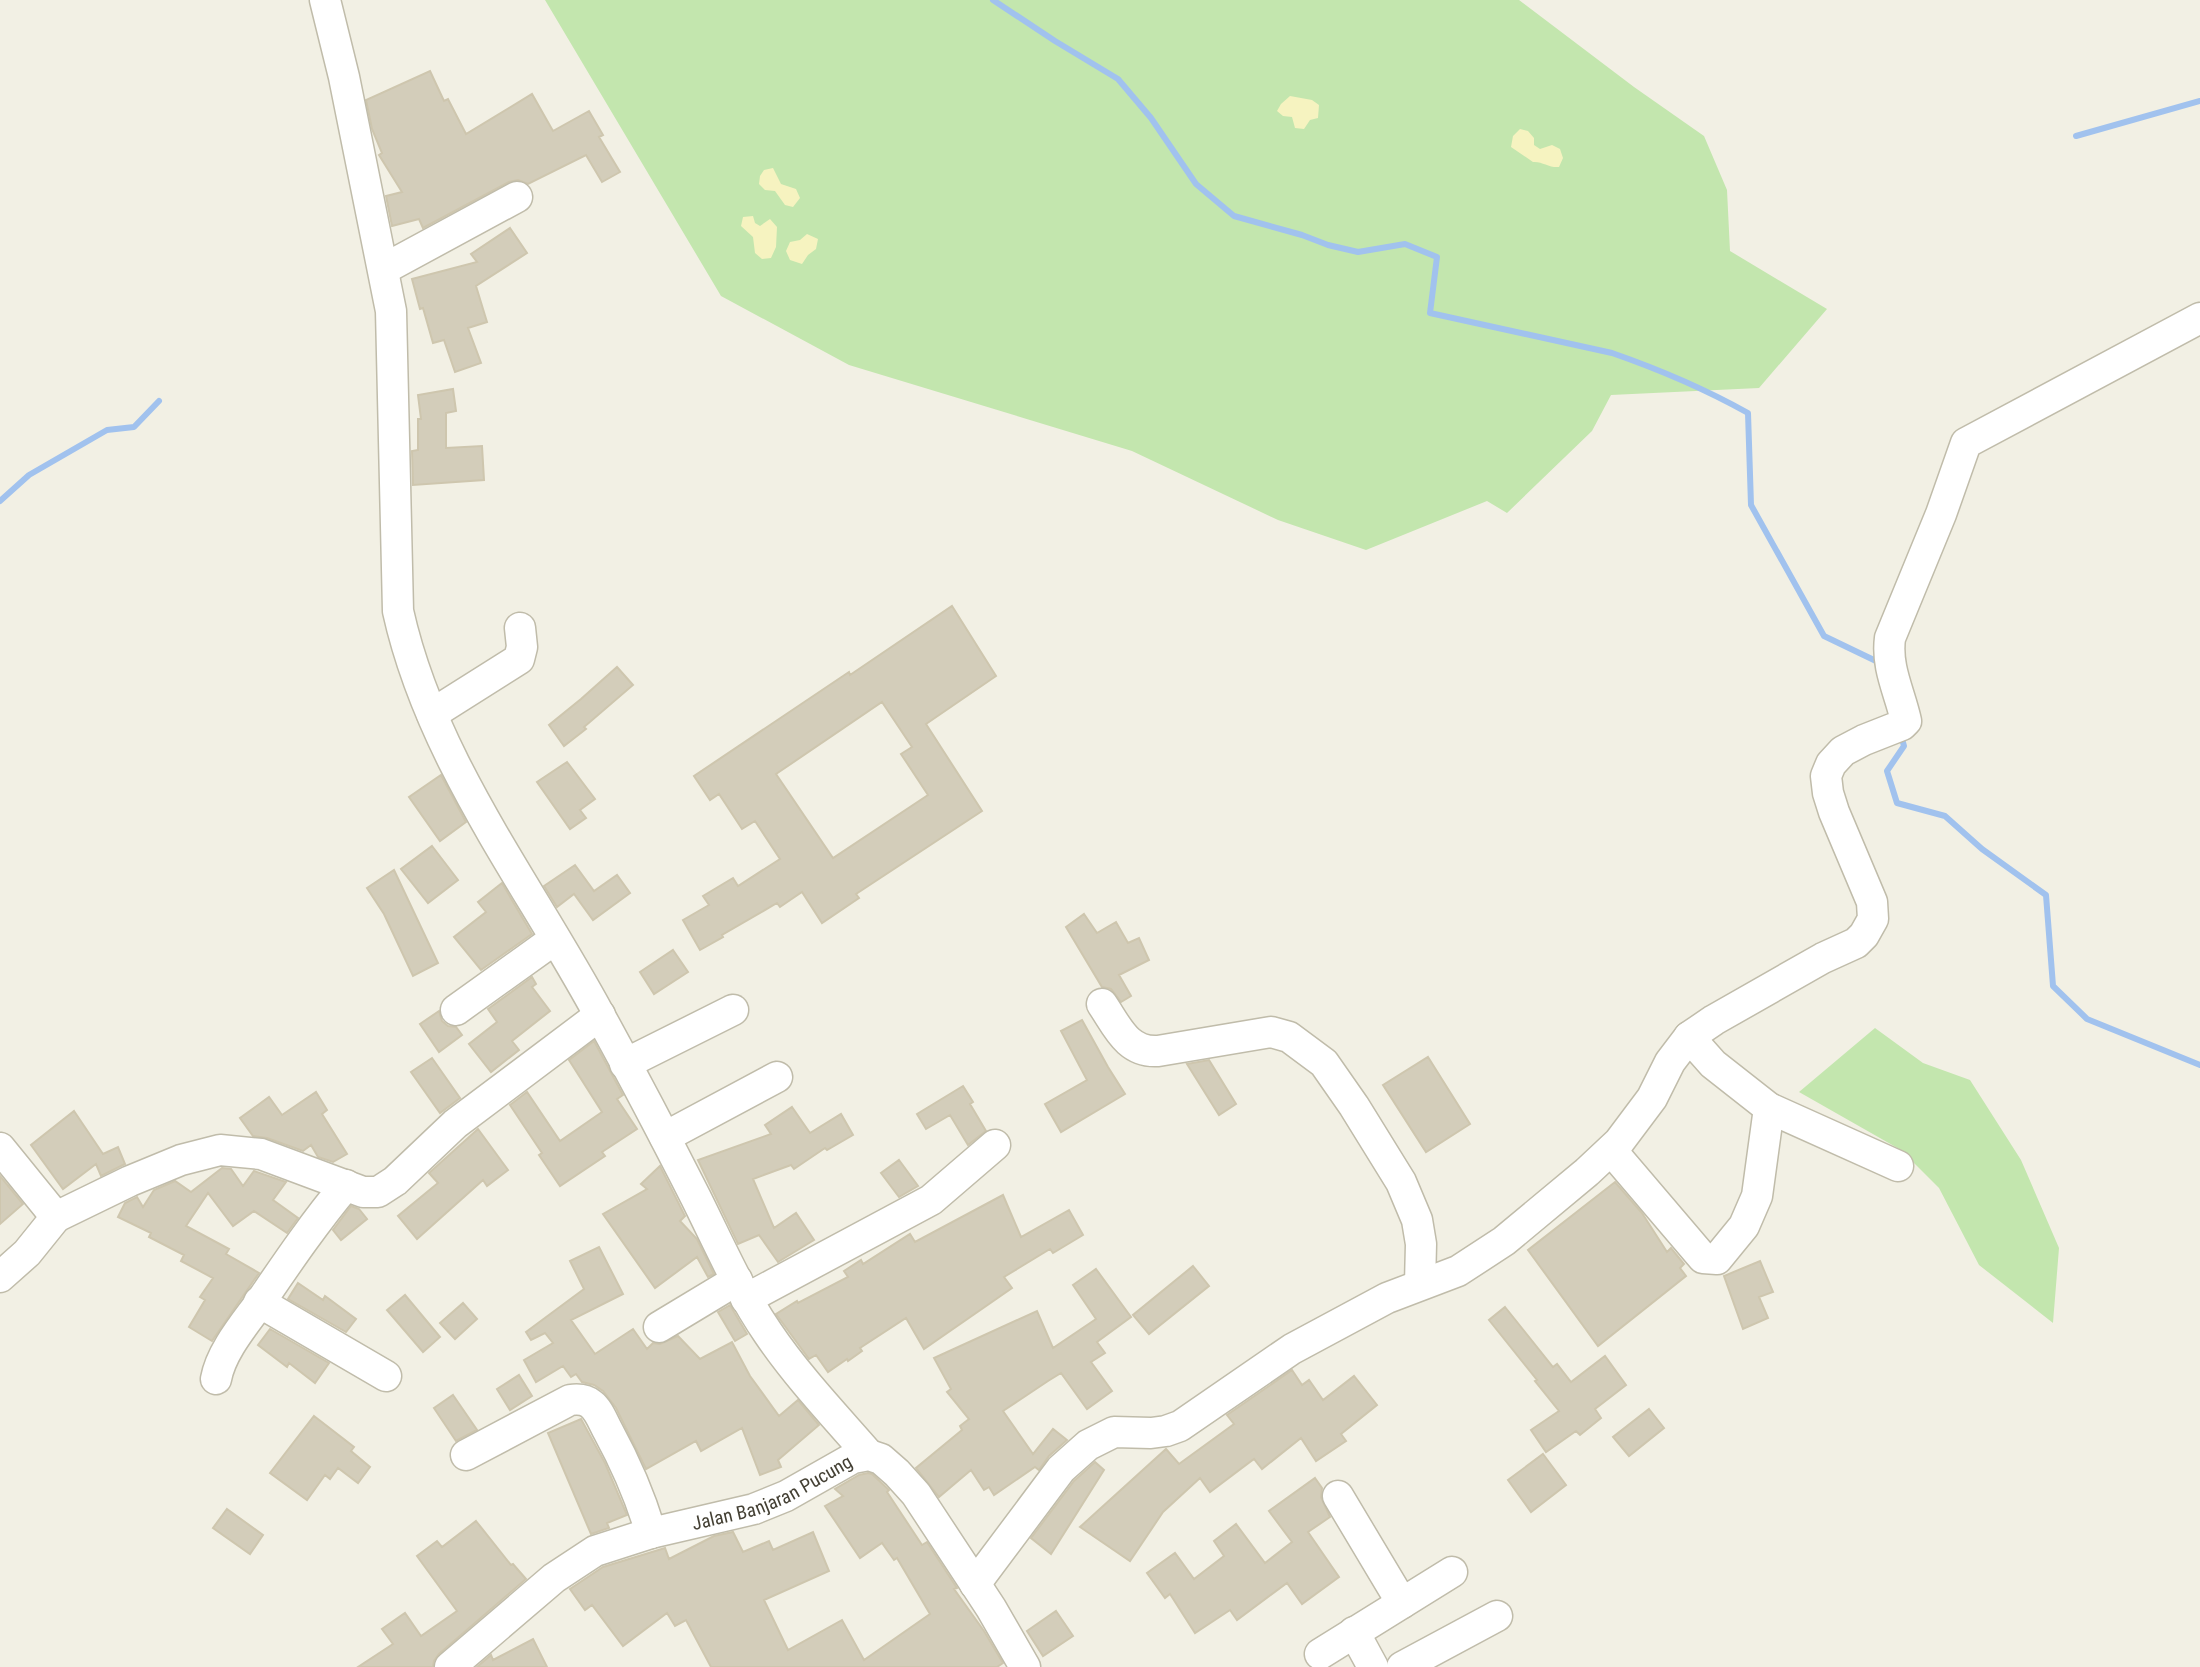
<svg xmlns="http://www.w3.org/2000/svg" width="2200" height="1667" font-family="'Roboto Condensed',sans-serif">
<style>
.green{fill:#c3e6ae}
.sand{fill:#f6f3c0}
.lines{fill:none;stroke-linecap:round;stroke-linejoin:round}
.stream{stroke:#a1c2ee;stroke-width:6}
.building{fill:#d3cdba;stroke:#cec6ae;stroke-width:2;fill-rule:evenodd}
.minor-casing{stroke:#c0bcaa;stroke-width:33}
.minor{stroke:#fff;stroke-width:30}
.labels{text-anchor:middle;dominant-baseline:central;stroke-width:7;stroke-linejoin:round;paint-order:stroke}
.street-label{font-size:19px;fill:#444034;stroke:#fff}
</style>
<rect width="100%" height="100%" fill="#f2f0e4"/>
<path class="green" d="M545,0H1519L1634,87L1704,136L1727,190L1730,251L1827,309L1759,388L1611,395L1592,431L1507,513L1487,501L1366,550L1278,520L1132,451L849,365L721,296Z
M1875,1028L1923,1063L1970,1080L2021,1160L2059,1248L2053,1323L1979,1265L1939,1188L1901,1150L1799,1092Z"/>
<path class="sand" d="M1290,96L1312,100L1319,105L1318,118L1310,120L1304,129L1295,128L1292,117L1283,116L1277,111L1281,104Z
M1520,129L1528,131L1534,138V145L1540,149L1552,145L1560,149L1563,158L1559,167C1549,168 1542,161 1533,162L1511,147L1513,136Z
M773,168L781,184L796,189L800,198L793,207L785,205L775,191L765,190L759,184L760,176L764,170Z
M753,216L755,223L760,226L770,219L777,227L776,247L771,258L762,259L755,253L753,237L741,226L743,217Z
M807,234L818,239L816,249L808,255L802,264L790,260L786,251L790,242L800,240Z"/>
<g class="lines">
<path class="stream" d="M993,0L1055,41L1118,79L1151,118L1196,184L1234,216L1302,235L1328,245L1358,252L1405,244L1437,257L1430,313L1612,353C1658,369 1705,389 1748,413L1751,505L1824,636L1876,661L1878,665
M2076,136L2200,101
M0,501L29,475L107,430L134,427L159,401
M1901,735L1904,746L1887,771L1897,803L1945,816L1982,849L2046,895L2053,986L2087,1019L2200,1065"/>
</g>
<path class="building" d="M430,71L444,101L448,99L466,134L532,94L553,131L589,111L603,135L599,137L620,172L602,182L586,155L528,184L518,180L509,182L423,228L419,219L392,226L386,196L402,192L379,155L382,153L372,129L366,100Z
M510,228L527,253L476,286L487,322L468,328L481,363L455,372L444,340L433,343L423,308L420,309L412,279L477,262L471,254Z
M453,389L456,411L446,413V448L482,446L484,480L413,485L412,451L418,450V419H421L418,395Z
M952,606L996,676L926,724L982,811L856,894L859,898L822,923L802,892L780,907L777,903L722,935L723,937L700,950L683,920L709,905L703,896L733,878L738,886L780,859L755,821L742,829L719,794L710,800L694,776L849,672L850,675ZM882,702L912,747L901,754L928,795L833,858L776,774Z
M617,667L633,685L584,727L586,729L564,746L549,725L581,699Z
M567,762L595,799L580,810L586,818L570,829L537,782Z
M441,775L466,822L440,841L409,797Z
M432,846L458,880L428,903L401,869Z
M575,865L594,891L617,875L630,893L593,920L574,894L557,907L544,886Z
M394,870L438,963L413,976L384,914L367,888Z
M502,883L532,934L481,970L454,937L486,912L478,902Z
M1084,914L1097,933L1116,922L1128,943L1139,938L1149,960L1119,975L1131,996L1121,1002L1111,989L1102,987L1066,927Z
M673,950L688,972L654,994L640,972Z
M532,977L536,984L532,987L550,1011L512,1041L519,1050L491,1072L469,1044L497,1022L488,1009Z
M439,1011L442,1021L448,1026L456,1027L462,1035L439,1052L420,1024Z
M1082,1020L1108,1067L1125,1094L1061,1132L1045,1104L1087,1080L1061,1031Z
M594,1041L623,1095L617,1099L637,1129L602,1152L605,1156L560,1186L539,1155L542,1153L510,1105L527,1092L560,1141L602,1112L569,1060Z
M1428,1057L1470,1124L1426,1152L1383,1085Z
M432,1058L460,1098L440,1113L411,1072Z
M1209,1060L1236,1104L1219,1115L1187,1064Z
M963,1086L973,1102L970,1104L986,1131L968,1145L950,1115L926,1129L917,1114Z
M316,1092L327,1110L322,1114L347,1154L333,1162L318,1157L311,1145L303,1151L267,1138L253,1136L240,1118L269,1097L282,1115Z
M792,1107L810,1133L841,1114L853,1135L827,1150L825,1148L794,1169L791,1165L753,1179L774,1228L796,1213L814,1240L778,1262L759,1235L738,1244L698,1160L771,1134L765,1125Z
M74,1111L103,1154L118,1147L125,1164L101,1176L96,1164L63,1189L31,1145Z
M478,1129L508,1170L487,1186L483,1180L417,1239L398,1216L438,1183L429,1173Z
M899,1160L918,1186L899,1197L881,1173Z
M660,1166L685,1216L680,1221L697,1239L714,1274L708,1277L697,1257L655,1288L603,1214L647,1189L641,1184Z
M222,1168L231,1169L243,1186L254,1171L286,1182L273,1200L298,1218L287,1233L254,1211L233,1226L208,1193L186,1226L229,1249L226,1254L259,1273L212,1341L189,1327L205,1300L200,1297L213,1278L181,1261L184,1255L149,1237L151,1233L118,1217L125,1203L137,1197L143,1207L154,1190L175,1181L191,1192Z
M0,1176L23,1204L0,1224Z
M1615,1182L1642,1213L1667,1252L1671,1248L1684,1264L1680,1268L1686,1276L1598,1346L1528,1250Z
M1003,1195L1021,1237L1069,1210L1083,1235L1053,1253L1050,1249L1004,1277L1012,1288L924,1349L906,1318L860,1348L862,1351L848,1361L847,1359L828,1372L816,1355L809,1359L776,1314L797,1301L798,1303L848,1277L844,1271L861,1260L863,1264L910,1234L915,1242Z
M351,1206L359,1209L367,1219L341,1240L333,1230Z
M599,1247L623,1294L571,1320L595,1354L633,1329L647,1349L653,1343L660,1344L678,1336L700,1359L732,1342L750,1376L779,1416L798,1400L819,1425L778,1460L781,1467L760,1475L742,1428L701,1451L696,1441L646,1469L616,1408L603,1391L594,1385L582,1382L576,1374L571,1377L563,1366L536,1382L524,1360L553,1343L545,1333L531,1340L526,1332L584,1289L570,1261Z
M1760,1261L1773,1292L1759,1297L1768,1318L1743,1329L1724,1276Z
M1193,1266L1209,1286L1149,1334L1133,1315Z
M1096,1269L1131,1317L1097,1342L1105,1353L1091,1362L1112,1391L1087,1409L1061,1373L1048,1381L1003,1411L1033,1454L1053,1429L1067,1440L1049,1456L1039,1470L1035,1467L994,1495L989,1487L984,1490L971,1470L939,1497L916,1468L962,1430L960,1426L969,1419L947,1392L951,1389L934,1358L1037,1311L1053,1348L1096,1319L1073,1285Z
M298,1283L323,1300L325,1296L356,1319L346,1332L288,1299Z
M405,1295L440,1337L423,1352L387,1310Z
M463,1303L477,1319L455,1339L440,1323Z
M730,1305L747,1334L735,1341L718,1312Z
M1505,1307L1553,1367L1557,1364L1571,1382L1605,1356L1626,1385L1595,1409L1601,1418L1580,1435L1576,1431L1546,1452L1531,1430L1559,1411L1535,1381L1537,1380L1489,1320Z
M270,1329L329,1363L315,1383L289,1363L287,1367L258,1345Z
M1292,1370L1302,1385L1309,1380L1323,1400L1354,1376L1377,1405L1341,1434L1346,1441L1316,1461L1301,1438L1262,1469L1254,1459L1210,1492L1200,1478L1163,1512L1130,1561L1080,1527L1166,1449L1179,1464L1234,1424L1227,1415Z
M519,1375L532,1396L510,1410L497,1389Z
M453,1395L477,1430L456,1441L434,1408Z
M1649,1409L1664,1428L1629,1456L1613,1437Z
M314,1416L354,1447L351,1451L370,1467L358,1483L338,1468L330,1479L325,1475L307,1500L270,1473Z
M581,1419L605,1463L627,1515L607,1523L609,1528L591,1534L548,1433Z
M1543,1454L1566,1485L1531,1512L1508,1480Z
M1095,1462L1104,1470L1051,1554L1031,1538L1074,1481Z
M868,1473L872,1474L889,1490L887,1492L922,1545L927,1542L957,1588L954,1589L984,1631L1003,1663L997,1667H711L686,1620L675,1626L667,1613L623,1646L592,1605L585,1610L570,1589L603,1567L665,1548L669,1559L714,1536L733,1532L743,1552L769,1541L773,1550L813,1532L829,1571L764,1600L788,1650L842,1620L864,1660L930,1614L897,1558L894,1560L882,1543L860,1558L825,1506L843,1496L835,1489L859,1475Z
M1315,1478L1322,1488L1321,1497L1330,1517L1308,1532L1339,1577L1302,1604L1287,1583L1237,1620L1230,1610L1195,1633L1170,1594L1165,1598L1147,1573L1175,1553L1194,1579L1224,1556L1214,1541L1236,1524L1265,1563L1292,1542L1269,1511Z
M227,1509L263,1535L250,1554L213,1528Z
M476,1521L511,1565L513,1564L526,1579L439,1654L434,1661L433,1667H358L393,1644L382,1629L405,1613L421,1636L457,1611L417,1556L437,1541L442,1547Z
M1056,1611L1073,1636L1043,1656L1027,1631Z
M533,1639L547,1667H477L491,1655L493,1660Z"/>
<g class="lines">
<defs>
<g id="minor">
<path d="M325,0L344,77L391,311L398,611C431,760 529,884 600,1016C633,1076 665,1137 696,1198C719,1244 739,1291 768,1333C797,1376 835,1416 869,1455"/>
<path d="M384,269L517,197"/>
<path d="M432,714L519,659L522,647L520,628"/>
<path d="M1102,1004C1117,1026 1127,1053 1158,1051L1271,1032L1289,1037L1324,1063L1354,1106L1401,1182L1417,1220L1421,1244L1420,1284"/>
<path d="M456,1010L555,939"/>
<path d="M1689,1037L1713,1064L1769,1108L1898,1166"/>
<path d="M625,1064L733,1010"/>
<path d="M665,1137L777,1077"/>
<path d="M0,1148L56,1217L27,1253L0,1277"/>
<path d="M1611,1150L1703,1258L1717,1259L1744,1226L1757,1196L1769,1108"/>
<path d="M56,1217L130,1181L181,1160L220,1150L261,1154L363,1192H378L395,1181L455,1124L600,1015"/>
<path d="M746,1299L931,1200L995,1145"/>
<path d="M259,1302L386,1376"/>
<path d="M659,1327L737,1280"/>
<path d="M216,1379C221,1352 243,1326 259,1304C287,1263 314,1223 346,1185"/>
<path d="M466,1455L570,1400C577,1399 585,1399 591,1404C599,1410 603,1422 608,1431C626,1464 640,1496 651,1533"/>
<path d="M1338,1496L1402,1603"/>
<path d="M975,1584L1061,1469L1088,1445L1114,1432L1151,1433L1166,1431L1180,1426L1292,1349L1387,1298L1458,1271L1504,1241L1587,1172L1619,1142L1652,1098L1670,1062L1689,1037L1714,1020L1823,958L1856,943L1864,935L1873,919L1872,902L1834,812L1828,793L1826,776L1831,764L1843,751L1864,740L1902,725L1906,721C1900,693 1886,668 1890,638L1941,514L1966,443L2200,318"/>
<path d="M1354,1632L1373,1667"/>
<path d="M1320,1654L1452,1572"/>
<path id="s1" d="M450,1667L554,1578L595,1551L651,1533L754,1509L786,1496L853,1458L869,1455L881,1459L897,1473L916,1494L991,1608L1025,1667"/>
<path d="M1402,1667L1497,1616"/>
</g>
</defs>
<use href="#minor" class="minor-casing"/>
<use href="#minor" class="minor"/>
</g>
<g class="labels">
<g class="street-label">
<text stroke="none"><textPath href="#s1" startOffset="373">Jalan Banjaran Pucung</textPath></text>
</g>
</g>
</svg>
